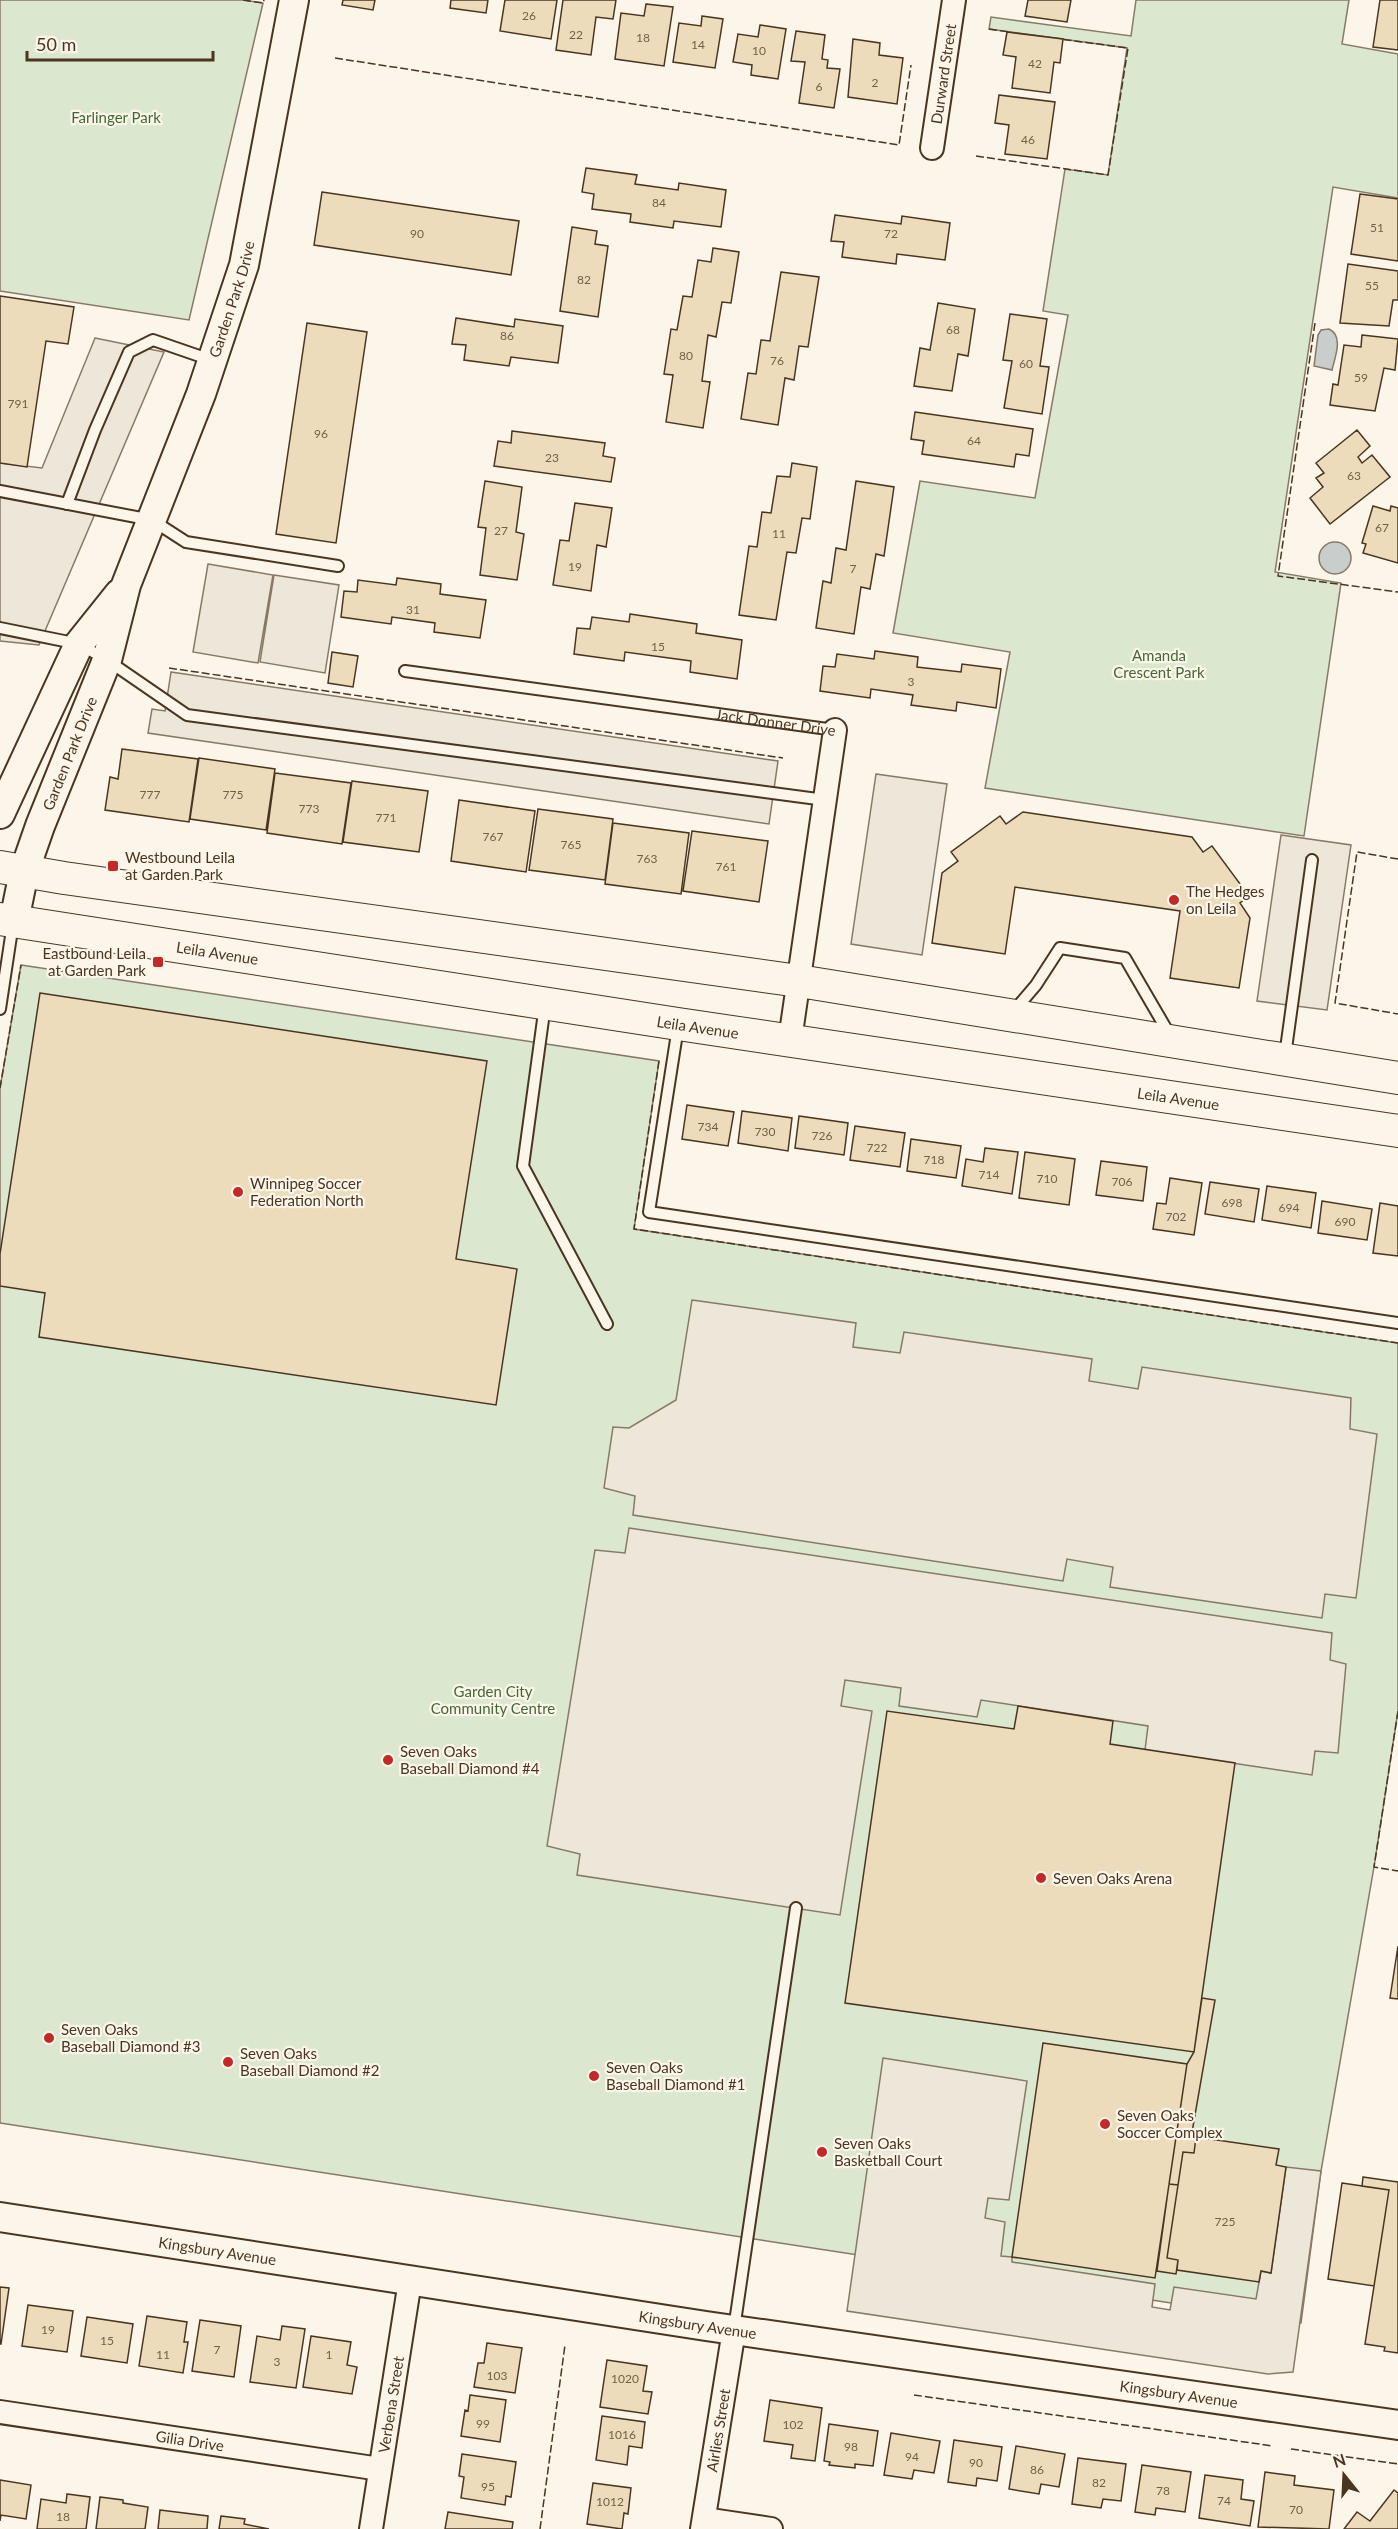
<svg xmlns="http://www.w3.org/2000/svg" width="1398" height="2529" font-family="Lato,sans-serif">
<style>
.green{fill:#dce7d0;stroke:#887966;stroke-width:1.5}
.parking{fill:#ede7d9;stroke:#887966;stroke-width:1.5}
.water{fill:#c9cecd;stroke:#887966;stroke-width:1.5}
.building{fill:#ecdcbc;stroke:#4a3520;stroke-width:1.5}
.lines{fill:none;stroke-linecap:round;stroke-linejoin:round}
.service-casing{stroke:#4a3520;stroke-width:14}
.minor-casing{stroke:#4a3520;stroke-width:26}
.tertiary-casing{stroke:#4a3520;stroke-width:32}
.secondary-casing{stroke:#4a3520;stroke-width:34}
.service{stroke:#fbf6e9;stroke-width:10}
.minor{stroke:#fbf6e9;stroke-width:22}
.tertiary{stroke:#fbf6e9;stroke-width:28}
.secondary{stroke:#fbf6e9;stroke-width:32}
.fence{stroke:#4a3520;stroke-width:1.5;stroke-dasharray:8 3;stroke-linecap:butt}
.poi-dot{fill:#c62828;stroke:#fbf6e9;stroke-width:2}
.labels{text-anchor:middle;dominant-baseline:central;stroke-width:4.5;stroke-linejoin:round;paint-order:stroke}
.number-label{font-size:12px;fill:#725f47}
.street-label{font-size:15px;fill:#4a3520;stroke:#fbf6e9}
.park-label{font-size:15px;fill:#436837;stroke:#fbf6e9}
.poi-label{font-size:15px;fill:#4a3520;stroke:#fbf6e9;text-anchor:start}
</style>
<rect width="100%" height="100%" fill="#fbf6e9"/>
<path class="green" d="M0,0H243L263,3L189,320L0,291Z
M1136,0H1349L1342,44L1398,54V198L1333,187L1275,572L1341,583L1304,836L985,788L1010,652L893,633L920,481L1035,498L1068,315L1043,311L1065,169L1108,175L1127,48L989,29L991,17L1131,36Z
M21,965L659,1061L634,1229L1398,1343V1711L1374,1867L1321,2171L1301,2323L0,2123V1088Z"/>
<path class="parking" d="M95,338L164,352L39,645L0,641V463L42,468Z
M208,564L273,575L258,663L193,652Z
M274,575L339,585L325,673L260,662Z
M171,672L778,761L769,824L148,733L152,709L165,711Z
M876,774L947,784L922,955L851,944Z
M1281,835L1351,845L1327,1010L1257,1001Z
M692,1300L856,1323L853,1347L900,1353L904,1332L1092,1359L1089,1381L1138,1389L1142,1367L1351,1398L1350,1429L1377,1434L1356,1598L1325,1594L1322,1618L1110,1587L1113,1567L1067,1559L1063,1581L633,1515L635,1496L604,1488L613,1427L629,1428L676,1400Z
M629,1528L1332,1633L1330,1660L1346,1664L1338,1753L1315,1751L1312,1775L1145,1750L1148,1726L981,1700L977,1717L899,1706L901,1688L845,1680L841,1706L872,1711L840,1915L577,1875L580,1854L547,1846L595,1550L625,1553Z
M883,2058L1027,2081L1009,2200L988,2198L985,2218L1005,2222L1001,2256L1012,2257V2262L1155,2284L1152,2307L1170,2310L1174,2287L1256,2299L1261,2271L1271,2273L1286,2167L1321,2171L1293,2372L1268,2374L847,2311Z"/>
<path class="water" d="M1329,329C1344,336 1335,357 1332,370L1314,366L1318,335L1321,330Z
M1319 558a16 16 0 1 1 32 0a16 16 0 1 1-32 0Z"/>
<path class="building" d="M343,0H375L373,10L342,5Z
M451,0H488L486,13L450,8Z
M505,0H557L551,39L500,31Z
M563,0H616L613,19L596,17L591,55L556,50Z
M1028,0H1071L1067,22L1025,16Z
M1380,0H1398V50L1373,47Z
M646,4L673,7L664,66L615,59L621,13L644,16Z
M702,16L723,19L715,68L673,62L679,23L701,26Z
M760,25L786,29L778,79L751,75L752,65L733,62L738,34L758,37Z
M796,31L825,35L822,59L828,60L827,68L840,69L834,108L799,103L805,62L791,61Z
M1007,32L1063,39L1060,63L1054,62L1050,93L1012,88L1016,57L1003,55Z
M853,39L880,43L879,55L903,58L897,104L848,97Z
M999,95L1055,102L1047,159L1005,154L1009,125L995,123Z
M586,168L637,175L635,184L678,190L679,183L726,190L721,227L674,221L673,228L630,222L631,214L592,209L594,194L582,192Z
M322,192L519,221L511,275L314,245Z
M1360,194L1398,199V261L1351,254Z
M835,215L901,224L902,216L950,223L945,260L897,254L896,264L842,257L844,242L831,241Z
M572,227L597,231L595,244L608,246L598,317L560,311Z
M713,248L739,252L731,303L722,302L716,337L708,335L702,381L710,382L703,428L666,422L673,375L664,374L671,329L677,330L683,296L692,297L698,260L711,262Z
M1348,264L1398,271V300H1393L1389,326L1340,323Z
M781,272L819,277L808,347L799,346L794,380L785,378L778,425L741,419L748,373L756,374L761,340L770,341Z
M0,296L74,307L68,344L46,341L27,467L0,463Z
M938,303L975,309L968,356L958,354L952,391L914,386L920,348L930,350Z
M1010,314L1047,319L1040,366L1049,367L1042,414L1004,408L1012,361L1003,360Z
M456,318L514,327L515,319L563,326L558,363L511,357L509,366L464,360L466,345L452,344Z
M307,323L367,332L336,543L276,534Z
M1362,335L1398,339L1395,370L1384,368L1375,411L1330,405L1333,384L1338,385L1344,345L1361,347Z
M915,412L1033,429L1029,456L1016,454L1014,467L922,454L924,441L911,439Z
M1357,430L1370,446L1358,457L1362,463L1372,455L1390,477L1330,524L1310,498L1323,487L1316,478L1324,473L1316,463Z
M512,431L605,443L603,456L615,458L611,482L494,466L498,441L511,443Z
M792,463L817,467L810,519L802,518L796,553L787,552L776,620L739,615L749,546L757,547L762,512L771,513L777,476L790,477Z
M485,481L522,487L516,532L524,534L517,580L480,575L486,528L478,527Z
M856,481L894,487L884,556L876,554L870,589L861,587L854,634L816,628L823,581L831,583L836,548L846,550Z
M575,503L612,508L606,547L597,545L591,591L553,585L560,540L569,541Z
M1373,506L1390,511L1391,506L1398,508V563L1363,553L1366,544L1362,543Z
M397,578L441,584L440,594L486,600L480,638L434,632L435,623L392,617L391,624L341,617L344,591L357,592L358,580L396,585Z
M630,614L697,624L696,633L742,640L737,679L690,672L691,661L625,652L624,661L574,654L577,628L590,629L592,617L629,622Z
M875,651L918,657L917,667L961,672L962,664L1001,669L996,708L957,702L956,711L911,705L913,695L871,689L870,698L820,691L823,666L835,667L837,654L874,659Z
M332,652L358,656L353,687L328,683Z
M122,749L198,759L189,822L105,810L110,777L118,779Z
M199,758L275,769L266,830L190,819Z
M275,773L351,783L342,844L267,833Z
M352,781L428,791L419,852L343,842Z
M459,800L535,811L526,872L451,861Z
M538,809L613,819L605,880L529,870Z
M1023,812L1192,837L1203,852L1212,846L1249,896L1240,903L1250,918L1239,988L1170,978L1180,911L1015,887L1005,954L932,943L942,873L958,861L951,852L1000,816L1006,824Z
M613,823L689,833L681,894L605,884Z
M692,831L768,841L759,902L683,891Z
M40,993L487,1061L456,1259L517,1269L496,1405L39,1337L45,1293L0,1286V1254Z
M687,1105L734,1112L728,1146L682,1139Z
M742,1111L792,1118L788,1151L738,1143Z
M799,1116L848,1123L844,1155L795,1148Z
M855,1126L905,1133L900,1167L850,1160Z
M911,1139L961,1146L956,1178L907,1171Z
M985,1148L1018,1152L1012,1194L962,1186L966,1159L983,1162Z
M1025,1152L1075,1159L1069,1205L1019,1198Z
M1101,1161L1147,1167L1143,1201L1096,1195Z
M1170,1178L1202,1183L1194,1235L1153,1229L1157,1203L1166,1204Z
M1210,1182L1259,1189L1254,1222L1205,1214Z
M1267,1186L1316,1193L1311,1228L1262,1220Z
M1322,1201L1372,1209L1367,1240L1318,1233Z
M1380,1203L1398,1206V1256L1373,1253Z
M1018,1706L1113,1721L1110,1744L1235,1763L1194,2052L845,2003L887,1711L1014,1729Z
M1398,1946V1999L1390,1998Z
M1202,1998L1215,2000L1191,2138L1196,2137L1194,2153L1183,2152L1178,2185L1169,2184L1187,2064L1194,2052Z
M1043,2043L1187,2064L1155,2278L1012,2257Z
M1196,2137L1279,2149L1276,2165L1286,2167L1271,2273L1261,2271L1259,2282L1177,2270L1178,2260L1167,2258L1183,2152L1194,2153Z
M1363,2177L1398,2182V2353L1384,2351L1385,2347L1365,2344L1389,2190L1362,2186Z
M1342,2183L1389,2190L1374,2286L1328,2279Z
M1169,2184L1178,2185L1167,2258L1178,2260L1176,2274L1157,2271Z
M0,2287L9,2288L1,2344H0Z
M28,2305L73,2311L67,2352L22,2346Z
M147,2316L187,2322L184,2342H188L183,2373L139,2366Z
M87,2317L133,2324L127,2363L81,2356Z
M200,2320L241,2326L234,2377L192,2371Z
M282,2326L305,2329L296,2388L250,2382L257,2336L280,2340Z
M311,2336L351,2342L347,2365L357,2367L352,2394L303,2387Z
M487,2343L522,2348L515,2393L474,2387L478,2363H484Z
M607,2360L647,2366L643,2391L652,2392L648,2414L600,2407Z
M470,2395L506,2400L500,2442L461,2436L465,2410L468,2411Z
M770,2400L822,2408L815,2461L791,2458L793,2445L764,2441Z
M602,2416L645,2422L642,2448L629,2446L627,2465L596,2460Z
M829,2424L878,2431L873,2466L855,2464V2468L829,2465L830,2462L824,2461Z
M891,2433L940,2441L934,2473L914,2470L912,2479L884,2475Z
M954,2440L1002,2447L997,2481L977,2478L976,2486L948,2482Z
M1016,2446L1065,2454L1059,2487L1041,2484L1039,2494L1009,2489Z
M462,2454L516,2462L511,2497L506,2496L505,2505L461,2498L464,2477L459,2476Z
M1078,2458L1126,2464L1121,2501L1103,2499L1101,2508L1072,2504Z
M1142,2465L1191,2472L1185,2512L1156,2508L1155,2515L1135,2512Z
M1265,2472L1295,2476L1294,2485L1334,2490L1329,2529L1258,2527Z
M1205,2475L1243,2480L1241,2499L1254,2501L1250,2526L1199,2518Z
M0,2480L31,2485L26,2519L1,2515L0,2521Z
M593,2483L631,2488L628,2514L624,2513L622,2529L587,2524Z
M1394,2490L1398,2493V2529H1344L1357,2512L1370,2521Z
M67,2494L90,2497L86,2529H37L41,2499L66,2503Z
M100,2497L123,2500V2503L148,2507L145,2529H96Z
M160,2510L208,2516L207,2529H158Z
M448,2512L513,2522L512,2529H445Z
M221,2516L245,2519L244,2524L269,2529H219Z"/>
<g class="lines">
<defs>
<g id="service">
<path d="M0,491L152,520L186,542L338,566"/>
<path d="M67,504L95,430L129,352L153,340L211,360"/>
<path d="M0,628L79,644L107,660L187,715L825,800"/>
<path id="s1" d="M405,671L835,730"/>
<path d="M545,1005L523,1166L607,1324"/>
<path d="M0,1009L13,923"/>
<path d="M1013,1012L1036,985L1060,948L1125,958L1171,1037"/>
<path d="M678,1027L649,1212L1398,1323"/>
<path d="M1285,1056L1312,860"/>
<path d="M734,2329L796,1908"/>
</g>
<g id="minor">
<path id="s2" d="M932,148L954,0"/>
<path d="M790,1040L835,730"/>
<path id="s3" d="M0,2412L380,2469"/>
<path d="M704,2519L771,2529"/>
<path id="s4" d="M371,2529L410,2281"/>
<path id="s5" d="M702,2529L734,2330"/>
</g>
<g id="tertiary">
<path d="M0,814L79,644L119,594"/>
<path id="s6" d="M14,921L24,872L40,826L107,660L126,585L201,394L244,265L294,0"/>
<path id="s7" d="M0,2217L706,2326L1398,2425"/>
</g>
<g id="secondary">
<path d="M0,867L64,878L799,981L1398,1078"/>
<path id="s8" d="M0,919L678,1024L1398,1131"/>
</g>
</defs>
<use href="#service" class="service-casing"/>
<use href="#minor" class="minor-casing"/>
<use href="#tertiary" class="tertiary-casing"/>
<use href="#secondary" class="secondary-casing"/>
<use href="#service" class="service"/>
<use href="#minor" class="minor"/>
<use href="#tertiary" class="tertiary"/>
<use href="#secondary" class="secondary"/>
<path class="fence" d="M243,0L263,3L264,0
M989,29L1009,32
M335,58L899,145L911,65
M976,156L1108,175L1128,48L1060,39
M1315,323L1278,576L1398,592
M169,668L783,758
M1398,859L1357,852L1335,1003L1398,1014
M659,1061L634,1229L1398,1343
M0,1088L21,965
M1398,1711L1374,1867L1398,1871
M914,2395L1273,2446
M1291,2449L1398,2464
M540,2529L565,2345"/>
</g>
<g class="poi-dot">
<rect x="107" y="860" width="12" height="12" rx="3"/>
<circle cx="1174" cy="900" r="6"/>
<rect x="152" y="956" width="12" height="12" rx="3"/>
<circle cx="238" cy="1192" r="6"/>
<circle cx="388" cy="1760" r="6"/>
<circle cx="1041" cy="1878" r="6"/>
<circle cx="49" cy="2038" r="6"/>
<circle cx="228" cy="2062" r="6"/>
<circle cx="594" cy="2076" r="6"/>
<circle cx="1105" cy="2124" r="6"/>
<circle cx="822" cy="2152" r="6"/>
</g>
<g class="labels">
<g class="number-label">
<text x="529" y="15">26</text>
<text x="576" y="34">22</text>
<text x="643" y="37">18</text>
<text x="698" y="44">14</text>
<text x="759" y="50">10</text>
<text x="1035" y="63">42</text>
<text x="875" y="82">2</text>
<text x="819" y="86">6</text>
<text x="1028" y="139">46</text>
<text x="659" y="202">84</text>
<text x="1377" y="227">51</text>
<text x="417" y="233">90</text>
<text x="891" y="233">72</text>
<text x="584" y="279">82</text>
<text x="1372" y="285">55</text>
<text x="953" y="329">68</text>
<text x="507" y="335">86</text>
<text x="686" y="355">80</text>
<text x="777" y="360">76</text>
<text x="1026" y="363">60</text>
<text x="1361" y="377">59</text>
<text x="18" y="403">791</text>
<text x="321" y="433">96</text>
<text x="974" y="440">64</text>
<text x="552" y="457">23</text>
<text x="1354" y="475">63</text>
<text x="1382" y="527">67</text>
<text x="501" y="530">27</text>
<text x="779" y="533">11</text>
<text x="575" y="566">19</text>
<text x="853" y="568">7</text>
<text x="413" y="609">31</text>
<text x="658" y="646">15</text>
<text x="911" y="681">3</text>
<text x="150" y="794">777</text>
<text x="233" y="794">775</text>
<text x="309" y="808">773</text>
<text x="386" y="817">771</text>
<text x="493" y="836">767</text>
<text x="571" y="844">765</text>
<text x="647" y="858">763</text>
<text x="726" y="866">761</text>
<text x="708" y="1126">734</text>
<text x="765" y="1131">730</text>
<text x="822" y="1135">726</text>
<text x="877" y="1147">722</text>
<text x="934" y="1159">718</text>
<text x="989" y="1174">714</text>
<text x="1047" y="1178">710</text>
<text x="1122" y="1181">706</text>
<text x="1232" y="1202">698</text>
<text x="1289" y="1207">694</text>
<text x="1176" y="1216">702</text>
<text x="1345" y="1221">690</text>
<text x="1225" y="2221">725</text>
<text x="48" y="2329">19</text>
<text x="107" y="2340">15</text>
<text x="217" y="2349">7</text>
<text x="163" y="2354">11</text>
<text x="329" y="2354">1</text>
<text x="277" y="2361">3</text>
<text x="497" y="2375">103</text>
<text x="625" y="2378">1020</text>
<text x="483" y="2423">99</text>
<text x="793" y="2424">102</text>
<text x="622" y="2434">1016</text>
<text x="851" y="2446">98</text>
<text x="912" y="2456">94</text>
<text x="976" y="2462">90</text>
<text x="1037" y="2469">86</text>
<text x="1099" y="2482">82</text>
<text x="488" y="2486">95</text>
<text x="1163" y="2490">78</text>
<text x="1224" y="2500">74</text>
<text x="610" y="2501">1012</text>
<text x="1296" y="2509">70</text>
<text x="63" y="2516">18</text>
</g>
<g class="street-label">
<text stroke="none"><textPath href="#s2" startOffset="75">Durward Street</textPath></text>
<text stroke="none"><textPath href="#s6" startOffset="660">Garden Park Drive</textPath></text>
<text stroke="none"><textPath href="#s1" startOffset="374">Jack Donner Drive</textPath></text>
<text stroke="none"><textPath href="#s6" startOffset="177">Garden Park Drive</textPath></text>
<text stroke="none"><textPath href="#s8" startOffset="220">Leila Avenue</textPath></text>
<text stroke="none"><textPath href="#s8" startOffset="706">Leila Avenue</textPath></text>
<text stroke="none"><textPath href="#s8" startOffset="1192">Leila Avenue</textPath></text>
<text stroke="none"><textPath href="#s7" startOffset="220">Kingsbury Avenue</textPath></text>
<text stroke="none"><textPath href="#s7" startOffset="706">Kingsbury Avenue</textPath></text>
<text stroke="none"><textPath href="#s7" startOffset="1192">Kingsbury Avenue</textPath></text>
<text stroke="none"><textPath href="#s4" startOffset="126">Verbena Street</textPath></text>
<text stroke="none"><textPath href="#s5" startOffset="100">Airlies Street</textPath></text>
<text stroke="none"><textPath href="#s3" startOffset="192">Gilia Drive</textPath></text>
</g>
<g class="park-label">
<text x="116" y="117">Farlinger Park</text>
<text x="1159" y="655">Amanda<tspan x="1159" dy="17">Crescent Park</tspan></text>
<text x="493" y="1691">Garden City<tspan x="493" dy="17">Community Centre</tspan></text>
</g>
<g class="poi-label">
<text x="125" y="857">Westbound Leila<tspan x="125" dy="17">at Garden Park</tspan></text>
<text x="1186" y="891">The Hedges<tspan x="1186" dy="17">on Leila</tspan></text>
<text x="146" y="953" text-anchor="end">Eastbound Leila<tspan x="146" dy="17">at Garden Park</tspan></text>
<text x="250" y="1183">Winnipeg Soccer<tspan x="250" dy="17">Federation North</tspan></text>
<text x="400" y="1751">Seven Oaks<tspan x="400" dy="17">Baseball Diamond #4</tspan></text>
<text x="1053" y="1878">Seven Oaks Arena</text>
<text x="61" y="2029">Seven Oaks<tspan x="61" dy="17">Baseball Diamond #3</tspan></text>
<text x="240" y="2053">Seven Oaks<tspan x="240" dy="17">Baseball Diamond #2</tspan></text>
<text x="606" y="2067">Seven Oaks<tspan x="606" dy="17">Baseball Diamond #1</tspan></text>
<text x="1117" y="2115">Seven Oaks<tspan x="1117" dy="17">Soccer Complex</tspan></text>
<text x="834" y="2143">Seven Oaks<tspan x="834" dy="17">Basketball Court</tspan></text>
</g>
</g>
<g transform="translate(1344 2475) rotate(342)" stroke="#fbf6e9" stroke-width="4.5" paint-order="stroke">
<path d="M0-4.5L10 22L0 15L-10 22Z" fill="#4a3520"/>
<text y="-9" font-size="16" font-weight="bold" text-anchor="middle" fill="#4a3520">N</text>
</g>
<path d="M27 51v9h186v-9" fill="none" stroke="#4a3520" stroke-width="3"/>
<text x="36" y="51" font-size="18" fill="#4a3520" stroke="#fbf6e9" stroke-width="4.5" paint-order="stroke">50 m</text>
</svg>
